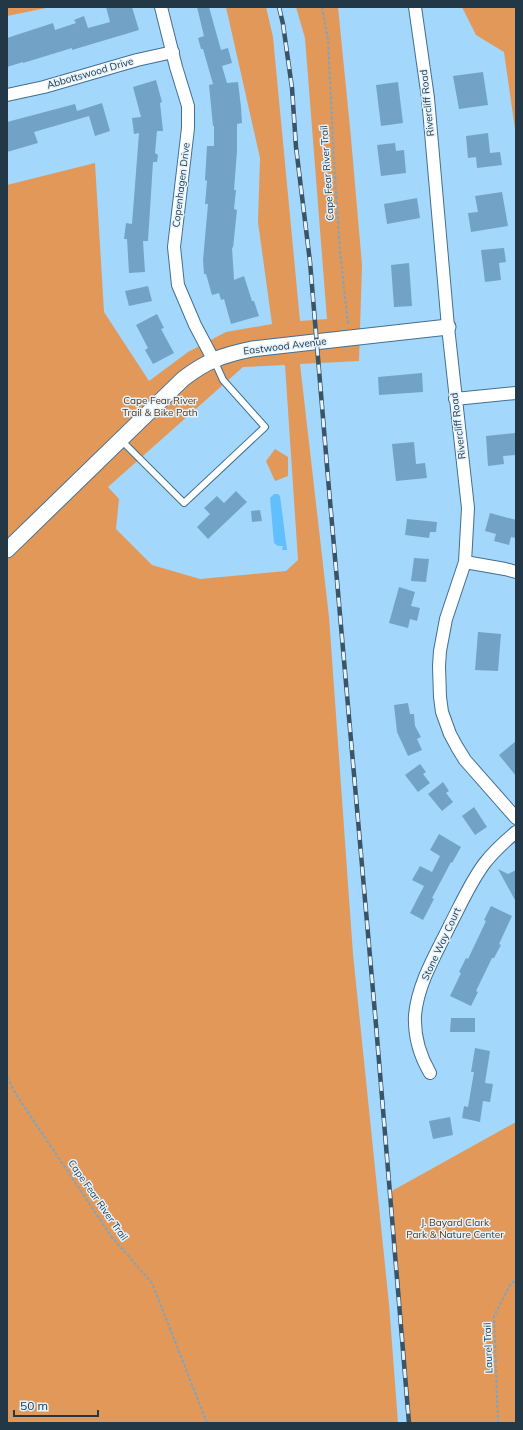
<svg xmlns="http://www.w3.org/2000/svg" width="523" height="1430" font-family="Mulish,sans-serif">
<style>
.green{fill:#e19859;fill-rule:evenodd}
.water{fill:#62bffd}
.building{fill:#72a3c6}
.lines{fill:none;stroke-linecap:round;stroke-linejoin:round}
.service-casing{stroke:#407091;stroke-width:8}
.minor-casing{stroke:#407091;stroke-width:14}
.tertiary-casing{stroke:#407091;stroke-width:17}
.path{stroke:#7ca5c3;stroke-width:2;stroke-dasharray:3 2;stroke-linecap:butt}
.service{stroke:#fff;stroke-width:6}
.minor{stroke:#fff;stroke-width:12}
.tertiary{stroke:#fff;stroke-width:15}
.rail-casing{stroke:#3a5467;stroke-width:4.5}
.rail{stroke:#e4f3fe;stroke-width:3;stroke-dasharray:9;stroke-linecap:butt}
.labels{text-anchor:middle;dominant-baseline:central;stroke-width:3;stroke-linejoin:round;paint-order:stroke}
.street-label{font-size:10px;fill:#233847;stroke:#e4f3fe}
.park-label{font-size:10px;fill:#5a330e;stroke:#e4f3fe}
</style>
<rect width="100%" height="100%" fill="#a4d7fc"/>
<path class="green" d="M7,7H51L7,16Z
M226,7H266L273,37L300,321L327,319L305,38L296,7H338L351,138L362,265L359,361L300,364L329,617L353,954L389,1304L398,1423H7V185L95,163L104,312L149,381L188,352L226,332L272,324L258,222L260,158ZM285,365L298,560L286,571L200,579L152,565L116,529L119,499L108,487L243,367Z
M462,7H516V136L504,52L476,35Z
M275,449L288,457V476L275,481L266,461Z
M516,1122V1423H410L390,1192Z"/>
<path class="water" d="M274,494H278L280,496L287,550H282L283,546H278L274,543L270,498Z"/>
<path class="building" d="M106,7H132L139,30L72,50V48L23,63V62L7,67V38L53,23L55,30L76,23L74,20L84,16L88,28L110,22Z
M197,7H209L221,50L228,48L232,63L222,66L227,83L238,82L241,107L242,123L237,124V151L234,190H236L234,209L237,210L233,248L232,247L234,280L244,276L252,301H254L259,316L231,324L224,299L221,300L219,293L212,295L206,274H204L203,260L208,204H205L207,181L205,180L207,146H214V126H213L209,85L213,84L203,49H201L198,38L204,36Z
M483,72L488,105L459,109L453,76Z
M156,80L162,102L160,103L163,131H157L155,153L158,155L157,162H153L148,241H143L145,272L129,273L127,239H124L126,223L132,224L139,133L134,134L132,118L141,117L133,87Z
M398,82L403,123L381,126L376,85Z
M102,103L110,131L95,136L89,116L34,132L38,143L7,152V122L75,104L77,111Z
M488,133L490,153L500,152L502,165L477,168L476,157L468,158L466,136Z
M395,143L396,151L404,150L406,173L381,176L377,145Z
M502,192L508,226L471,232L468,213L478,212L475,196Z
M417,198L420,218L387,224L384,204Z
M504,248L506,262L499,263L501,280L485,282L481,250Z
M409,263L412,306L394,307L391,265Z
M148,286L152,301L129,306L125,291Z
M157,314L164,328L161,329L174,353L153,364L145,350L148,348L136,325Z
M422,373L423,392L379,395L378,377Z
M516,433V455L503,456L504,464L488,466L486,436Z
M414,442L416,464L425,463L427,478L396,481L392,444Z
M236,491L247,502L208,539L197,527L210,514L204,508L217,496L224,503Z
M260,510L262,521L252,522L251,511Z
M490,513L516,520V538L511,537L509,545L494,541L496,534L485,531Z
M407,519L437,522L436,532H430L429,538L405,535Z
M414,558L429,559L426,582L411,581Z
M399,587L415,592L411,606L420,608L417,621L410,619L408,628L389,623Z
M478,632L501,634L498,671L475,670Z
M408,703L410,714H414L415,726L421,737L417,739L422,750L408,756L397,732L394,705Z
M516,741V776L499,755Z
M420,764L426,772L423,774L430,783L418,792L405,775Z
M443,782L449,791L446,793L453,802L442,811L428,794Z
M474,807L487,827L475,835L462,816Z
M439,834L461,847L452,863L451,862L432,898L434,899L423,920L410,913L424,886L412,880L420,866L432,872L440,856L430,850Z
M498,869L508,874L516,870V902Z
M491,906L512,916L499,944L501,945L494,958H492L476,991L478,992L471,1006L450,996L461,973L459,972L466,958L468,959L486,921L484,920Z
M451,1018H475V1032H450Z
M475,1048L490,1051L485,1083L493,1084L490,1102L483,1101L480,1122L462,1118L464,1106L468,1107L474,1072H471Z
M450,1117L453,1135L433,1139L429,1121Z"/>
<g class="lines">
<defs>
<path id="service" d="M120,439L184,503L265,427L223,380L214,360"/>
<path id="minor" d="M161,7L176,67L188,106V128L174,247L178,285L195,325L213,359
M415,7L428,98L448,327L468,508L465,562L446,619L440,651L439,666L440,697L442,712L450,734L457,747L465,760L516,818
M7,95L44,87L137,60L173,52
M455,399L516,393
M465,562L505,569L516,572
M430,1073C420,1056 414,1036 415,1015C418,983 436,954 450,925C461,904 470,883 484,864C493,852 504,842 516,832"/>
<path id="tertiary" d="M7,550L183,379C206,361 223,355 252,349L448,327"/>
</defs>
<use href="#service" class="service-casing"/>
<use href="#minor" class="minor-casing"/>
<use href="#tertiary" class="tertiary-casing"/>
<path class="path" d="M322,7L328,40L334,161L340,251L348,325
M7,1077L17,1096L111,1236L152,1283L207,1423
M498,1423L494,1316L510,1285L516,1279"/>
<use href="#service" class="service"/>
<use href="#minor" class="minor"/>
<use href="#tertiary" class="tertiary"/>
<defs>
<path id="rail" d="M279,7L283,24L292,88L296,147L310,262L328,478L376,1025L409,1423"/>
</defs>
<use href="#rail" class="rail-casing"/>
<use href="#rail" class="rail"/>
</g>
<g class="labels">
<g class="street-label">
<text transform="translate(90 73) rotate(-16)">Abbottswood Drive</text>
<text transform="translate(427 103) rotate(-96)">Rivercliff Road</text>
<text transform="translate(327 173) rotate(-94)">Cape Fear River Trail</text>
<text transform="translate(181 185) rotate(-83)">Copenhagen Drive</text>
<text transform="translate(285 346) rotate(-7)">Eastwood Avenue</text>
<text transform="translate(458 426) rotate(-97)">Rivercliff Road</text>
<text transform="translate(441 944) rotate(-65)">Stone Way Court</text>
<text transform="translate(98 1200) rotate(55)">Cape Fear River Trail</text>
<text transform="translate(488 1348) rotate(-92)">Laurel Trail</text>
</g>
<g class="park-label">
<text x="160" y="400">Cape Fear River<tspan x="160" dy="12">Trail &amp; Bike Path</tspan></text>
<text x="455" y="1222">J. Bayard Clark<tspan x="455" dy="12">Park &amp; Nature Center</tspan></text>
</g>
</g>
<rect width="523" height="1430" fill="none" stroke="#233847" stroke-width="16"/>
<path d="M14 1410v6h84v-6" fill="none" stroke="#233847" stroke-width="2"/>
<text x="20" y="1410" font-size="12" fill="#233847" stroke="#e4f3fe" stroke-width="3" paint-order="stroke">50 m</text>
</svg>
